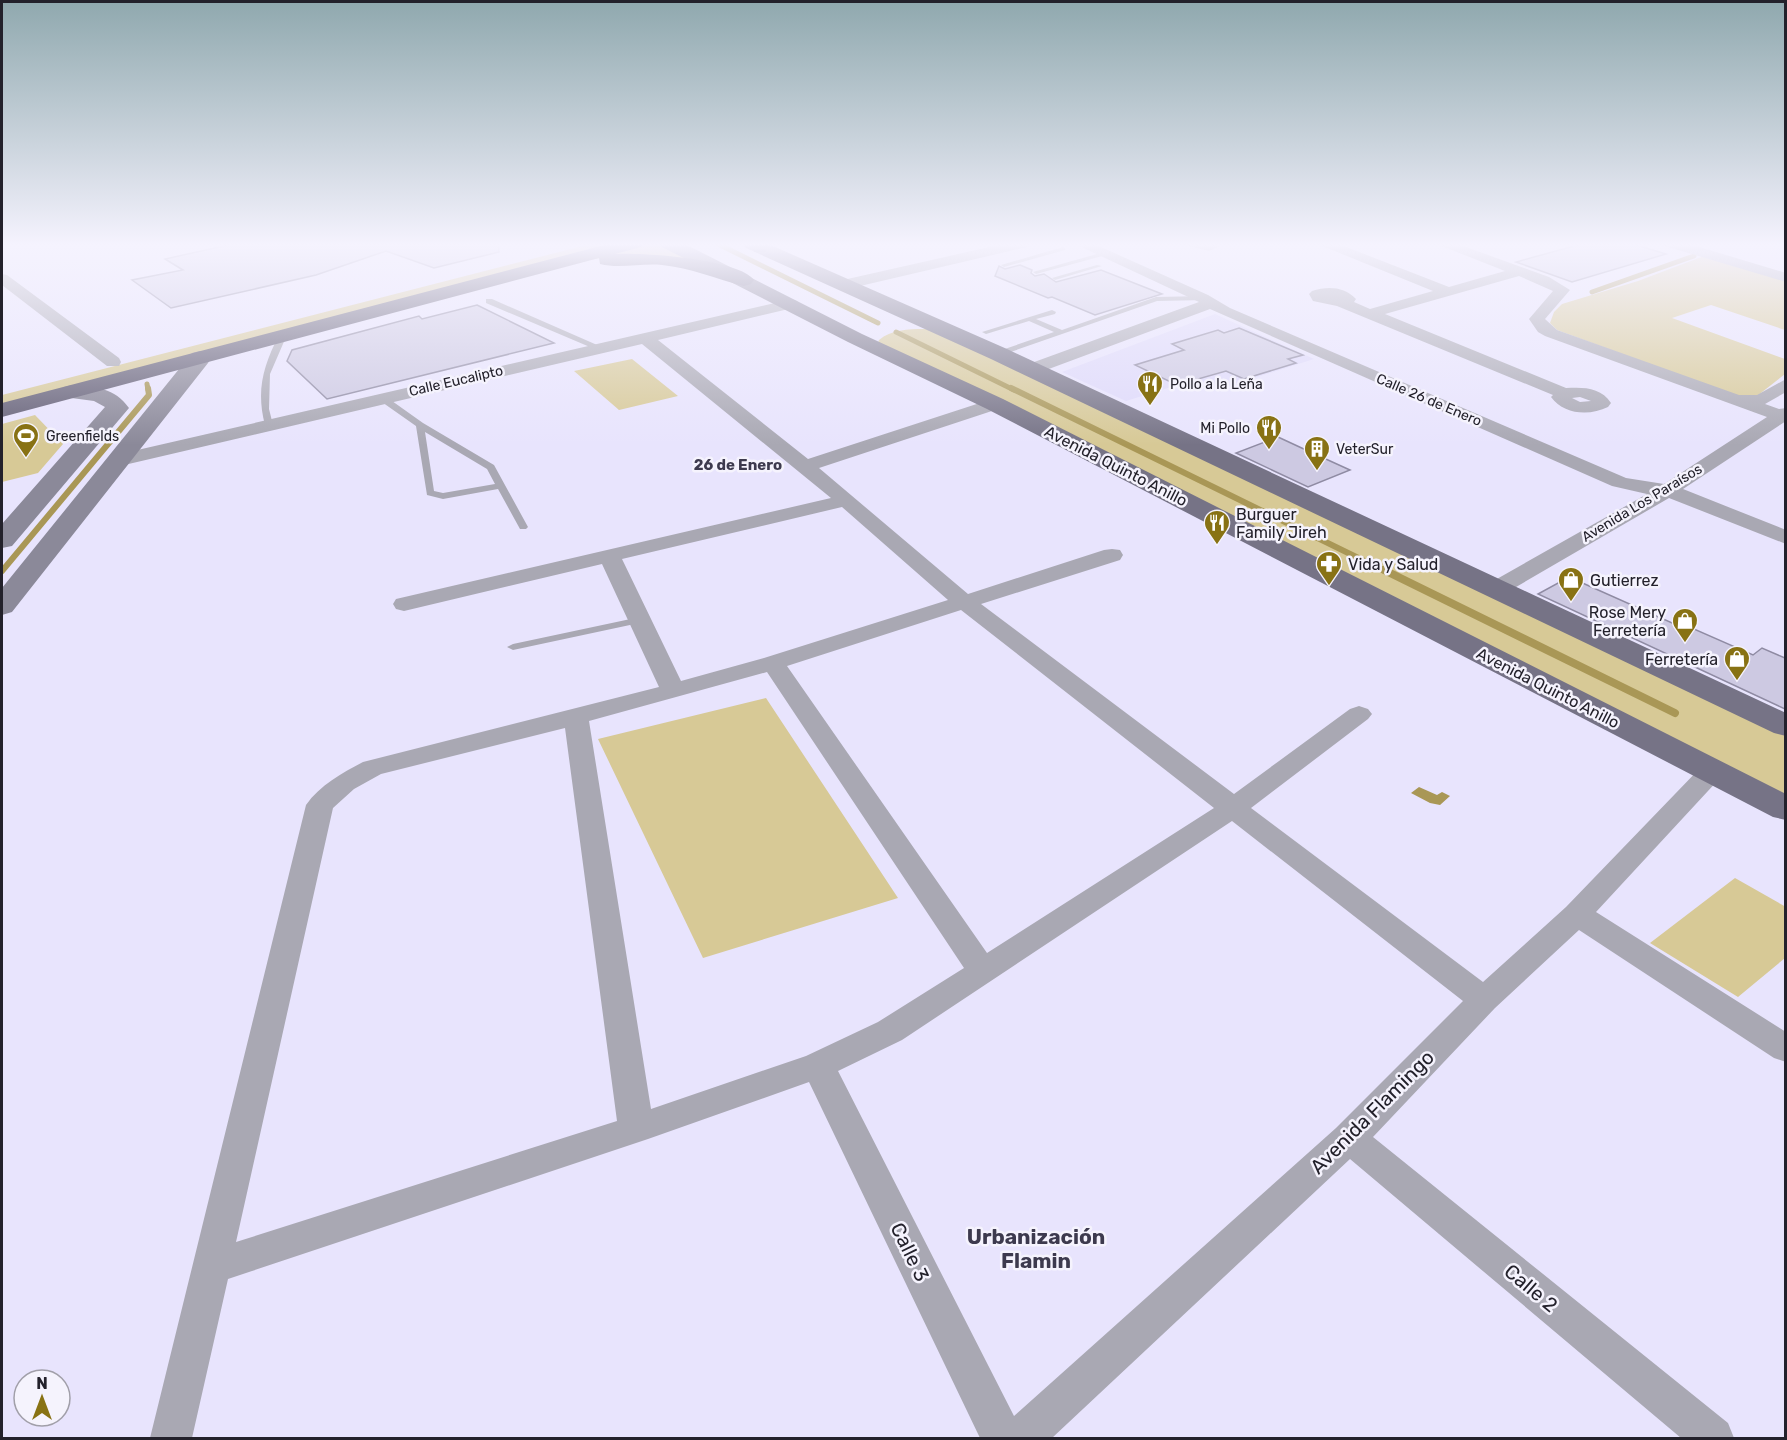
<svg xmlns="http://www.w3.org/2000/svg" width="1787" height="1440" font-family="Rubik,sans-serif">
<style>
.built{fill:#ded9fa}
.green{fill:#d7c996}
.water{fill:#a99756}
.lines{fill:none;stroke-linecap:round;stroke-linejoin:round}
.stream-far2{stroke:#a99756;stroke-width:5}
.stream-far1{stroke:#a99756;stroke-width:6}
.stream{stroke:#a99756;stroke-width:8}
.building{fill:#cdc9e2;stroke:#8f8ba3;stroke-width:1.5}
.lane{fill:#a9a8b3;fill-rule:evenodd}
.street{fill:#a9a8b3;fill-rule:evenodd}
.secondary{fill:#8b8999;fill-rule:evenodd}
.primary{fill:#767386;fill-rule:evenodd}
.highway{fill:#646076;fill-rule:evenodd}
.labels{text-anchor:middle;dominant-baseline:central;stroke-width:5;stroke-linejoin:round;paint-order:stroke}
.far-street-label{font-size:14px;fill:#23212b;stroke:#f5f3fd}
.far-poi-label{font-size:14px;fill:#23212b;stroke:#f5f3fd;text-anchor:start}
.far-neighbourhood-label{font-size:15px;font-weight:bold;fill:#3d3a4e;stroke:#f5f3fd}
.street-label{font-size:16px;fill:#23212b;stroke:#f5f3fd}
.poi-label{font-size:16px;fill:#23212b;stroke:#f5f3fd;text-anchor:start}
.near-street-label{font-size:20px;fill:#23212b;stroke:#f5f3fd}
.near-neighbourhood-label{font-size:21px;font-weight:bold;fill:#3d3a4e;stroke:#f5f3fd}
</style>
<rect width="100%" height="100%" fill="#e8e4fd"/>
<path class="built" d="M1215,314L1314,359L1219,389L1197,379L1126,401L1062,372Z"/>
<path class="green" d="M594,243H617L2,406V395Z
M648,243H661L710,266L602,258L581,261Z
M1704,256L1785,281V330L1711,305L1672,318L1785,359V374L1757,396H1736L1557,330L1550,323L1554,312L1562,304L1638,281Z
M932,329L1785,735V799L878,343L879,340C893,328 914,329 932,329Z
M632,359L678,396L619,410L574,371Z
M35,415L63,444L38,473L2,482V424Z
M766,698L898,898L703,958L598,739Z
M1735,878L1786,907L1785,958L1738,997L1650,943Z"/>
<path class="water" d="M1419,787L1437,795L1442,792L1450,796L1440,805L1430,803L1411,793Z"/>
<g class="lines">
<path class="stream-far2" d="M716,243L878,323
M1592,292L1694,256
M896,332L1014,390
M147,384L148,390"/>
<path class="stream-far1" d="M1011,388L1387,572
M2,571L149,395L148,388"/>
<path class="stream" d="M1384,570L1675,713"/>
</g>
<path class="building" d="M237,243H498L499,252L434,268L386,251L316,275L171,308L132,280L183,270L165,259Z
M1585,243H1630L1666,254L1572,282L1516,262Z
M1020,265L1032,270L1031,273L1035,276L1044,274L1056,282L1101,270L1162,294L1095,315L1052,297L1048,298L995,276L999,266L1005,269Z
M477,305L554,343L327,399L287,361L292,350L419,316L422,319Z
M1239,328L1303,355L1288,359L1296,363L1244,379L1226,371L1177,385L1135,365L1184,350L1172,344L1218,330L1224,333Z
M1278,437L1306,450L1350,470L1308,487L1236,453Z
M1569,577L1681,627L1685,625L1753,655L1762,648L1785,658V709L1538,594Z"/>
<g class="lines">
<path class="lane" d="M1063,247L1065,248V250L1004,267L1001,265Z
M1104,252L1106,253V255L1036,274L1033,272Z
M1097,265L1102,266L1055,280L1052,278Z
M1203,296H1206V300L1157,301L999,356L995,354L996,352L1054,332L1029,321L986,334L982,332L1052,310L1056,312L1055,314L1036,319L1062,330L1156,297Z
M486,299H492L604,348L597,350L486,303Z
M279,335L286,337L270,374L269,409L273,425L269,428L265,425C256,391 263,366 279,335Z
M379,396H385L423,423L494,465L528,527L526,529H520L498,489L443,499L427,495L416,426L379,400ZM425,432L487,469L495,484L443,493L434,491Z
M640,617L644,618L645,620L644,622L513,650L507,647L513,644Z"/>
<path class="street" d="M1007,243H1034L1027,247L843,290L835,285L843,280Z
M1073,243H1092L1208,295L1230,308L1626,478L1664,484L1767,417L1545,336L1538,332L1529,319L1553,291L1519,276L1385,314L1566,388C1583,387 1601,387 1611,403L1608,407C1590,416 1564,415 1551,397L1553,395L1337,306L1313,301L1309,294L1312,291C1327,286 1344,286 1356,299L1354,302L1370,309L1433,291L1315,243H1336L1449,287L1505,271L1434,243H1455L1549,277L1570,290L1545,319L1557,330L1739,395H1757L1786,379V392L1765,404L1779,409L1786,408V421L1683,489L1786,530V544L1669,498L1504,594L1496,596L1488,594L1485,589L1488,584L1647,494L1612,486L1210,309L1038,373H1026L1023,369L1026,365L1199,302ZM1580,397L1591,401L1580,402L1572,398Z
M1187,243H1227L1209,251L1189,246Z
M1663,243H1686L1786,273V282L1665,246Z
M2,274L7,275L119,358L121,362L119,366H107L2,285Z
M792,299L797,301L800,304L797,307L658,340L808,459L989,400H1001L1004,404L1001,408L819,468L968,594L1104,550L1112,549L1120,550L1123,555L1120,560L981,604L1234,794L1350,709L1359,706L1368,709L1372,714L1368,719L1251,808L1483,982L1566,907L1702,766L1711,764L1720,766L1724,772L1720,778L1596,912L1786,1032V1062L1774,1058L1579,930L1495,1008L1373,1137L1728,1423L1734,1438H1681L1350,1159L1052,1438H980L809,1082L648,1139L228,1279L192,1438H150L306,805C320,785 342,773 363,762L659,687L602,564L404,611L396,609L393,604L396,599L831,498L642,344L120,466L113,464L110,460L113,456L120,454ZM842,507L948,600L764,658L681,681L622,559ZM961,610L1214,808L987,953L787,666ZM767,672L964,968L878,1022L806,1056L651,1109L589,721ZM565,728L617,1121L236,1242L333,808L354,789L381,774ZM1232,821L1463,1001L1336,1128L1014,1416L838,1071L902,1040Z"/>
<path class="secondary" d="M200,351L208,353L211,358L208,363L12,612L2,615V588L192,353Z
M72,385C95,386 115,388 129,408L12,546L2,548V524L105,407L94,401L64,397L61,392L64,387Z"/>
<path class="primary" d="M659,243H683L862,334L1003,399L1786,794V820L1773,817L987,409L848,342L662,247Z
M741,243H766L1007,349L1786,713V736L1774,733L991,359L744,247Z"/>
<path class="highway" d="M612,243H644L641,247L615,254C641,252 739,259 754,280L751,284L744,286C716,279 691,268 662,265C642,263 619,269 600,264L599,258L2,417V403Z
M751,243H769L766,252H754Z"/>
</g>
<linearGradient id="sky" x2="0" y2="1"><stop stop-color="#8fa8ae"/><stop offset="0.55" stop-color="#f5f3fe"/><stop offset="1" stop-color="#f5f3fe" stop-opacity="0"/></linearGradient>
<rect width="1787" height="445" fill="url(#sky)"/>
<defs>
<symbol id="restaurant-pin" viewBox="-11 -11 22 30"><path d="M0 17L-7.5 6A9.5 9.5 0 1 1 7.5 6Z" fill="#887214" stroke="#f5f3fd"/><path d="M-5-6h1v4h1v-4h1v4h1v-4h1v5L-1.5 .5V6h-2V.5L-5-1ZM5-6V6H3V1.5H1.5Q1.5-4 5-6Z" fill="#fff"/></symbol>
<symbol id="stadium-pin" viewBox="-11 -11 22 30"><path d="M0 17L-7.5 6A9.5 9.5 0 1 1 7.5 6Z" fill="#887214" stroke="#f5f3fd"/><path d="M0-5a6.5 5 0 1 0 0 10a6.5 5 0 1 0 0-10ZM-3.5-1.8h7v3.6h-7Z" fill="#fff"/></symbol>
<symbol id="building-pin" viewBox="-11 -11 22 30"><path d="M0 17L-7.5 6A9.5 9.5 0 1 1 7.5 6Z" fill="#887214" stroke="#f5f3fd"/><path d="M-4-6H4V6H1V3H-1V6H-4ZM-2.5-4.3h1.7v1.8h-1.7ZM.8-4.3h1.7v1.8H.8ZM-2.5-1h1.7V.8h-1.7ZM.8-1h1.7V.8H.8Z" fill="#fff"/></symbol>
<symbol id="pharmacy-pin" viewBox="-11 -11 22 30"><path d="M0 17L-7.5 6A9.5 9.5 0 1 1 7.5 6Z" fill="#887214" stroke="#f5f3fd"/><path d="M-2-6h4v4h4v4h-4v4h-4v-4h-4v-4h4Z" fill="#fff"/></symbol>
<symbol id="shop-pin" viewBox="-11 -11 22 30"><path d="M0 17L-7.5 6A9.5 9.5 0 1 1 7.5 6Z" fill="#887214" stroke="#f5f3fd"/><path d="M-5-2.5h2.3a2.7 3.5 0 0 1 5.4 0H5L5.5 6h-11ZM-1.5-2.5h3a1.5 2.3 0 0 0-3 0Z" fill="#fff"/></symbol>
</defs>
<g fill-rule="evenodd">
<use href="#restaurant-pin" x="1135" y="369" width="30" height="40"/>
<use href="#restaurant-pin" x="1254" y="413" width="30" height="40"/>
<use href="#stadium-pin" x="11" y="421" width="30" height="40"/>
<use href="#building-pin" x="1302" y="434" width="30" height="40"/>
<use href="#restaurant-pin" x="1202" y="508" width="30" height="40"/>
<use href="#pharmacy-pin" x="1314" y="549" width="30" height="40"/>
<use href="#shop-pin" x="1556" y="565" width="30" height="40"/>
<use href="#shop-pin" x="1670" y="606" width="30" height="40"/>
<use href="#shop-pin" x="1722" y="644" width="30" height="40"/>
</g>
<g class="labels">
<g class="far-street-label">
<text transform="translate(456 381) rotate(-13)">Calle Eucalipto</text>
<text transform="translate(1429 400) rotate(23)">Calle 26 de Enero</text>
<text transform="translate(1642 503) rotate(-31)">Avenida Los Paraísos</text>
</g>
<g class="far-poi-label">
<text x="1170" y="384">Pollo a la Leña</text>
<text x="1250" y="428" text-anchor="end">Mi Pollo</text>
<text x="46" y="436">Greenfields</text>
<text x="1336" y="449">VeterSur</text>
</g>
<g class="far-neighbourhood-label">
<text x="738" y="465">26 de Enero</text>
</g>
<g class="street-label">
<text transform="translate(1116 466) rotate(27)">Avenida Quinto Anillo</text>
<text transform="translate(1548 688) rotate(27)">Avenida Quinto Anillo</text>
</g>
<g class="poi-label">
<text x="1236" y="514">Burguer<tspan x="1236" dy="18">Family Jireh</tspan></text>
<text x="1348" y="564">Vida y Salud</text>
<text x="1590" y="580">Gutierrez</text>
<text x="1666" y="612" text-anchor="end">Rose Mery<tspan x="1666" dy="18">Ferretería</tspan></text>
<text x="1718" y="659" text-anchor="end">Ferretería</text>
</g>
<g class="near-street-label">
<text transform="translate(1372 1112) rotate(-45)">Avenida Flamingo</text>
<text transform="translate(910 1252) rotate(64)">Calle 3</text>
<text transform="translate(1531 1288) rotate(40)">Calle 2</text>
</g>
<g class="near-neighbourhood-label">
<text x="1036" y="1236">Urbanización<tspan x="1036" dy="24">Flamin</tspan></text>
</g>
</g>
<rect width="1787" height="1440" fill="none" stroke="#23212b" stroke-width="6"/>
<g transform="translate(42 1398)"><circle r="28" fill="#f5f3fd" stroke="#a19fa9" stroke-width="1.5"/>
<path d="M0-4.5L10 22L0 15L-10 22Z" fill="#887214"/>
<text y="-9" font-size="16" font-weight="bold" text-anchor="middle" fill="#23212b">N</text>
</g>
</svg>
